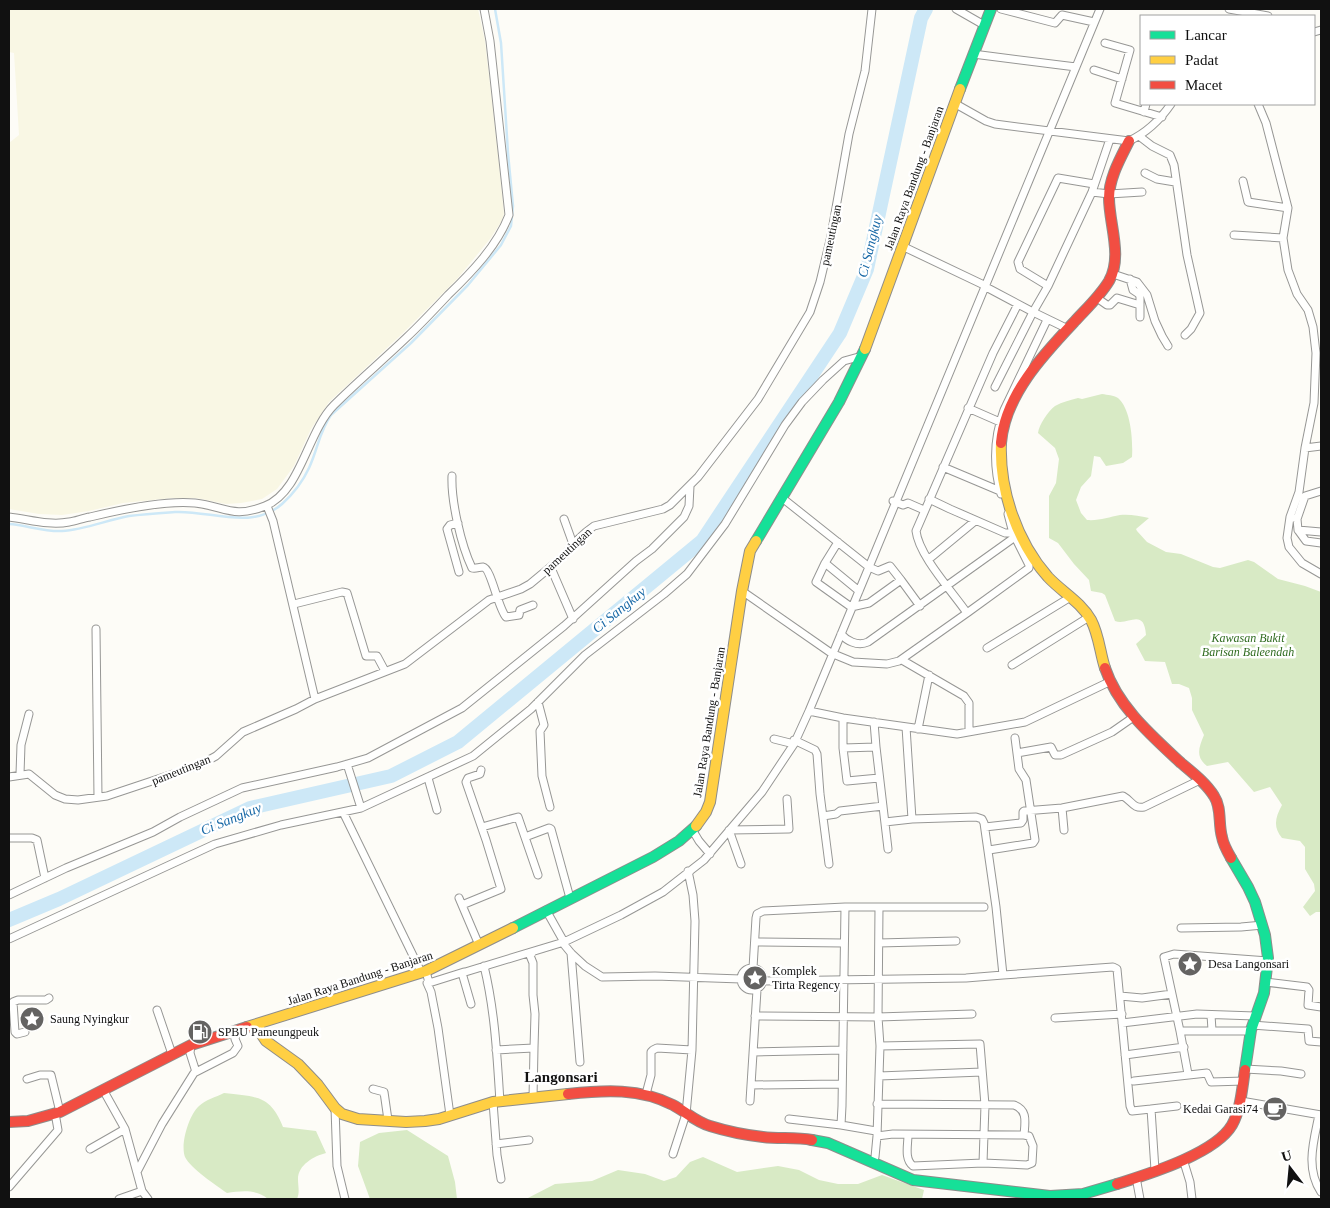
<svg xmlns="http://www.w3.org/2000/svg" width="1330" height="1208" font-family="Georgia,serif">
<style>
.farmland{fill:#f9f7e4}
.forest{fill:#d8eac5}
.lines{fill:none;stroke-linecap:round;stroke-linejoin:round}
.stream{stroke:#cde8f7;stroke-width:2.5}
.river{stroke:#cde8f7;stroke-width:14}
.street-casing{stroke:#979795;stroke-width:9}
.fast-casing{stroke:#8e8d8b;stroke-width:12}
.slow-casing{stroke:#8e8d8b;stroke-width:12}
.jam-casing{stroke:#8e8d8b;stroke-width:12}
.street{stroke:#fffffe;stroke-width:7}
.fast{stroke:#16e098;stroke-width:10}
.slow{stroke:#ffcf43;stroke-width:10}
.jam{stroke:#f24e42;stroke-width:10}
.labels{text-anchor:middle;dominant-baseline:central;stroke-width:5;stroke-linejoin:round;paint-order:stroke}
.street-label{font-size:12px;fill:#111;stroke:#fff}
.park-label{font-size:12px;font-style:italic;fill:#2f6b1f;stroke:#fff}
.poi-label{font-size:12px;fill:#111;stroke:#fff;text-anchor:start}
.water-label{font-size:14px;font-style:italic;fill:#1768a6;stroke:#fff}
.quarter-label{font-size:15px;font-weight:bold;fill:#111;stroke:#fff}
</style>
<rect width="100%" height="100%" fill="#fdfcf7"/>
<path class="farmland" d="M9,9H478L485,41L498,154L504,214L501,222L490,239L458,278L403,333L329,402L311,429L294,466L277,489L262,499L241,503L226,504L196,498H172L123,503L89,511L62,515L39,514L9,509V143L19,135L14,53L9,52Z"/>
<path class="forest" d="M1102,394C1108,395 1113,395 1118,398C1131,409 1133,441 1132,457L1123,463L1106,466L1100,457L1094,456L1091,476L1081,487L1076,500L1081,513L1087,520C1099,521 1109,517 1120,515C1130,514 1139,516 1149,518L1136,529L1137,531L1147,542L1166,552L1181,554L1213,567L1220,568L1248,560L1254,562L1278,579L1305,586L1321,592V912H1316L1310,916L1303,907L1315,891L1314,884L1305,869V847L1300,841L1282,838C1273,827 1275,818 1282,805L1270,787L1254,792L1228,762L1207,766C1195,757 1199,747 1204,735L1192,710V698L1189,688L1179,684H1172L1165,662L1145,661L1136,644L1146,635C1144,607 1128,626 1115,621L1105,595L1102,593L1091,591L1089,580L1074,564L1058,543L1049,538V496L1056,483L1059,459L1055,448L1038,433C1039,425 1048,411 1055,406C1062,402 1071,400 1078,398L1082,399Z
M224,1093C255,1097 270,1094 283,1127L316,1131L326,1153C314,1156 298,1165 298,1179C298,1187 300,1192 297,1199H268C257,1189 241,1191 227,1193C216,1185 191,1169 185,1157C180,1144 189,1115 199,1106C205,1100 216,1097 224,1093Z
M407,1130L448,1156L455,1182L457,1199H370L358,1166L360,1142L379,1133Z
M703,1157L737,1172L778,1166L799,1170L819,1180L838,1184H858L882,1175L924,1190L922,1199H526L555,1184L592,1181L618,1170L645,1174L664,1181L676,1177L690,1162Z"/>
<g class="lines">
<path class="stream" d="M9,524C26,525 44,532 62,531C84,530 107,520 129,516C144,514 160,513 175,512C210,510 251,531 282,504C292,495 303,481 309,468C318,449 319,432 331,415L411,343L468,285L501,245L511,226L513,206L508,153L501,43L495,9"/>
<path class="river" d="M9,920L59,899L250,808L391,776L458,742L702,541L840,333L867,269L921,18L926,9"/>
<defs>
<path id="street" d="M956,9L984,25
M1001,9L1055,23L1062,15L1094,22
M1229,9L1268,16
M1314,32L1321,30
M1105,43L1130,50L1115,103L1162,117
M973,54L1076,67
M1094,70L1122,79
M954,103L986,121L995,124L1129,141C1148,132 1160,120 1171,104
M1258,104L1266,123L1288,208L1283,238L1288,270L1297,294L1308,310L1313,327L1316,353L1314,403L1305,448L1299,492L1290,517L1287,538L1289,547L1302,563L1321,574
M1144,112L1146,104
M1139,136L1152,146L1170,155L1174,165L1187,255L1200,313L1191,329L1185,335
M1145,173L1157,179L1175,182
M1243,181L1248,202L1288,208
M1092,192L1109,194L1142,192
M1234,235L1283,238
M902,246L986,286H984L1033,312L1048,286L1092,192L1110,139
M1113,274L1137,282L1147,295L1155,321L1162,336L1168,346
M1130,279L1133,290L1139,294L1140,297V317
M1048,286L1020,269L1018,262L1058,178L1094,184
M1097,298L1107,305H1110L1117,298L1140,305
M995,387L1033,312L1068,329
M968,408L1000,422
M1305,448L1321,446
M943,467L1000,491
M452,476C451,501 461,545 472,568C476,569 479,567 483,567C491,568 498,608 506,617L519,615L520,610L533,605
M1001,494C993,466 994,437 1004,410L1047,320
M781,497L869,567L1100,9
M929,499L950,509L1005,533H1013
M894,501H893L903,505L908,503L924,510
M267,506L273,521L315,699
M9,517C28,519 49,526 69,522C76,521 83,518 90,517C119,510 166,500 195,503C224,506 233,519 265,506C301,492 307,432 334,405C357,382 382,361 406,338C420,325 434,310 448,295C472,272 497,246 509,215L490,41L484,9
M1290,517L1297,519L1298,530L1306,541L1321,543
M564,519L573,544
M1297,519L1305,496L1321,491
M458,523L450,525L447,529L459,572
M1298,530L1321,532
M838,542L825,563L859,591
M929,559L975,521
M825,563L816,582L851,607L869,603L901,580L920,606
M551,568L573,619
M742,591L831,653L853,662L887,664L899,661L967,613C952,591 919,556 916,531L993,353L1018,304
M294,604L342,592L347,593L366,656H377L385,671
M967,613L1029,568V565L1013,533L1008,514
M96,629L98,797
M841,634C846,640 857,647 868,642L1015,537
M987,648L1069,598
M902,660L964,696L969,703V731
M1012,665L1089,617
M538,702L544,725L540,731L542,776L550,807
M809,711L843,718L957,734L1025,722L1109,682
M843,718V748L847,781L879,778
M906,727L912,819
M918,729L929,675
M774,739L794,744
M795,740H794L815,750L817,754L820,794L829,864
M876,747L888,849
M843,748L876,747L874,722
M1017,753L1051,747L1055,755H1061L1112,732L1135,716
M347,764L361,808
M20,774L21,745L29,714
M9,777L29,774L55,795L65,799L78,800L107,796L185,770L205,762L216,756L243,732L296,709L315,699L405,664L489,600L521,589L530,584L565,555L573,544L586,532L594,526L663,509L670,505L698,477L758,399L810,312L820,282L831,236L849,134L865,71L872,9
M428,778L437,810
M1062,808L1064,830
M343,812L421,972
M823,816L836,814L840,811L883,806
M885,822L912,819L976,817L982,819L984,823L996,907L1003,975L1113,967L1117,969L1130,1106L1132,1111L1151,1109L1155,1170
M482,827L518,817L538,875
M985,827L1021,823L1023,820V812L1024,811L1062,808L1123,796C1132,801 1133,809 1144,807L1200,780
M693,831L699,841L710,854
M525,837L549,828L551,829L570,898
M9,838H32L37,840L45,878
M989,850L1033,843L1035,840L1026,780L1019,769L1015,738
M741,864L729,830L789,829L787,799
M9,895L66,868L153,832L180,817L242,788L337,767L368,758L462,708L564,626L636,561L652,549L684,517L689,506L690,486
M459,898L479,945
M462,905L501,889L486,840L466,782L468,778L480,774L481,770
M879,908L878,1017L880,1046L877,1136L893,1134L1024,1135L1029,1136L1033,1146L1032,1163L1027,1165L983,1163L913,1166C904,1159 908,1145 908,1135
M546,910L564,942H562L571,953L585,966L602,977L655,976L741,979
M1181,928L1241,927L1263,925
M9,939L215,844L281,825L361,808L473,756L531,709L585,655L664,594L687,574L725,524L785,425L802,402L823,380L844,361L862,356
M755,942L843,943
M879,943L956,941
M532,953H529L533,963V995L535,1014L534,1048
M571,953L580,1062
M486,966H484C495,1011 497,1056 500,1102
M741 979a11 11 0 1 1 22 0a11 11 0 1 1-22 0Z
M753,968L756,918L757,914L763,911L845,907H984
M426,971L429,983H427L431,992L438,1028L450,1115
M764,981L966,978L1003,975
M1265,982L1307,987L1309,990L1308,1005L1321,1007
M429,983L464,972
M1120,996L1142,998L1172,994
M471,1004L462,973L564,942L621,915L663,892L704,860L762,792L794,744L809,711L869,567L878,571L890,566L901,580
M157,1010L172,1054
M1211,1015L1212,1030
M755,1016L878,1017L972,1014
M1055,1018L1122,1014
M1122,1023L1197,1014L1255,1016
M1252,1025L1308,1029L1309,1041L1321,1042
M1180,1031L1188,1074
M1251,1031H1180L1164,957L1174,954L1268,961
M25,1032L17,1034L15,1032L13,1002L18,1000H46L49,998
M191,1045L190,1053L196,1072
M880,1046L980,1044L985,1105L983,1163
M496,1050L534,1048L533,1098
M754,1052L843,1050
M1125,1055L1184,1047
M1245,1069L1281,1071L1301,1074
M879,1076L982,1072
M27,1079L40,1075H51L60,1112
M1134,1081L1207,1073L1211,1082L1244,1081
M751,1085L842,1084
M105,1089L106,1095L125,1129L142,1191L148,1199
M373,1089L384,1092L388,1120
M646,1094L651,1075V1052L653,1050L657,1048L692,1050
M750,1101L757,990
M1241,1101L1321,1115
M493,1102L497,1155L501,1179
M877,1104L1014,1105C1028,1110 1025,1122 1024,1135
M335,1108L337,1166L345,1199
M1151,1109L1177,1106
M1319,1115C1314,1140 1305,1168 1321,1192
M789,1119L841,1125L842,1106L845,907
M841,1125L876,1131
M496,1144L529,1140
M90,1149L125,1129
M673,1154L686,1114L692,1050L695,921L693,895L688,871H690
M875,1157L877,1136
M1183,1159L1190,1182L1192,1199
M137,1172L162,1124L194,1073L233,1053L238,1046L235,1039L237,1030
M1136,1177L1140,1199
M9,1187L58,1130L55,1113
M119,1199L142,1191"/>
<path id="fast" d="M960,89L991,9
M756,541L839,402L865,349
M1231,858L1248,887L1255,902L1265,935L1268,958L1264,993L1251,1030L1245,1070
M513,928L653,857L679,841L696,826
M812,1140L828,1143L913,1180L1050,1196L1083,1194L1117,1184"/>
<path id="slow" d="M865,349L960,89
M1001,443C999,490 1017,542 1048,577C1062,592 1081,602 1091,620C1099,635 1100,653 1105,668
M696,826L706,812L710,802L742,591L750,551L756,541
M258,1024L260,1032L266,1041L298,1064L318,1085L335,1108L342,1114L358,1119L406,1122L425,1121L439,1119L493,1102L568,1094
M247,1027L426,971L513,928"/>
<path id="jam" d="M1001,443C1005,395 1043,355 1075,321C1087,308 1100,296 1109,281C1123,256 1109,224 1109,198C1109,178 1120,159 1129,141
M1105,668C1118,707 1152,736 1181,763C1193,773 1206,783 1214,796C1222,808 1218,823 1222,837C1223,844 1227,851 1231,858
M568,1094C605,1090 640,1088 673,1105C686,1112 696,1122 710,1126C726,1131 745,1135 763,1137C779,1139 796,1137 812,1140
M9,1122L28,1121L60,1112L191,1045L247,1027
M1117,1184C1148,1174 1215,1154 1232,1125C1241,1109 1242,1088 1245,1070"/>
</defs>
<use href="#street" class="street-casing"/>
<use href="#fast" class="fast-casing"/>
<use href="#slow" class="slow-casing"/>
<use href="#jam" class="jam-casing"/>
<use href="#street" class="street"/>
<use href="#fast" class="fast"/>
<use href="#slow" class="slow"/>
<use href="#jam" class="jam"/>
</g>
<defs>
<symbol id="sight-disc" viewBox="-11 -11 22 22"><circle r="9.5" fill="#646362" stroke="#fff"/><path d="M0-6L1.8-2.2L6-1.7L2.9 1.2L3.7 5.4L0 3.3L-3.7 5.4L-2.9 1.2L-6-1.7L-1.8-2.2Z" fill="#fff"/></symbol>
<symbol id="fuel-disc" viewBox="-11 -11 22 22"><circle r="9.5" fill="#646362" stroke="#fff"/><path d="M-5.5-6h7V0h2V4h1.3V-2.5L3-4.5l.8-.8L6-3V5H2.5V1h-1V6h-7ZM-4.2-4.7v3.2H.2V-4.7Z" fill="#fff"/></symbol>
<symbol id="cafe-disc" viewBox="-11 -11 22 22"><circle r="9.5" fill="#646362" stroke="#fff"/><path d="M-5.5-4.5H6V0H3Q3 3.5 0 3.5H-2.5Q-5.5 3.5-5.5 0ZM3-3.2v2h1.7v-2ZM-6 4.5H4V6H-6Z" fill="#fff"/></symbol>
</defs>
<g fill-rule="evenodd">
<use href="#sight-disc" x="1176" y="950" width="28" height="28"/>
<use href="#sight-disc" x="741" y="964" width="28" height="28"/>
<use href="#sight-disc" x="18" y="1005" width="28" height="28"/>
<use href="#fuel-disc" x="186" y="1018" width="28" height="28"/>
<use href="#cafe-disc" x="1261" y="1095" width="28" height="28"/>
</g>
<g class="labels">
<g class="street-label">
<text transform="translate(914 178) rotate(-70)">Jalan Raya Bandung - Banjaran</text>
<text transform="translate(831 235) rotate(-78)">pameutingan</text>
<text transform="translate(567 551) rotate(-43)">pameutingan</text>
<text transform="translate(709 722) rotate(-81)">Jalan Raya Bandung - Banjaran</text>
<text transform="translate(181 770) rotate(-22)">pameutingan</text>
<text transform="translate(360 978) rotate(-18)">Jalan Raya Bandung - Banjaran</text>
</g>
<g class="park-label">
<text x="1248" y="638">Kawasan Bukit<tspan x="1248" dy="14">Barisan Baleendah</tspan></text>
</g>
<g class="poi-label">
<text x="1208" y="964">Desa Langonsari</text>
<text x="772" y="971">Komplek<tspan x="772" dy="14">Tirta Regency</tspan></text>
<text x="50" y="1019">Saung Nyingkur</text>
<text x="218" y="1032">SPBU Pameungpeuk</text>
<text x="1258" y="1109" text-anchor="end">Kedai Garasi74</text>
</g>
<g class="water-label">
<text transform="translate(870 246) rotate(-76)">Ci Sangkuy</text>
<text transform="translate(619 610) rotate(-39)">Ci Sangkuy</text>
<text transform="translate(231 819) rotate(-22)">Ci Sangkuy</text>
</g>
<g class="quarter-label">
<text x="561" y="1077">Langonsari</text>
</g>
</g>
<rect width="1330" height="1208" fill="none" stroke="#111111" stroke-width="20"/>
<rect x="1140" y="15" width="175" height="90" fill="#ffffff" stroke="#a0a0a0"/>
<rect x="1150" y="31" width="25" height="8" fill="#16e098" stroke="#a0a0a0"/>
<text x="1185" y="40" font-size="15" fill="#111111">Lancar</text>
<rect x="1150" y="56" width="25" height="8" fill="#ffcf43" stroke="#a0a0a0"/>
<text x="1185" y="65" font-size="15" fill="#111111">Padat</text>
<rect x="1150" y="81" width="25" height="8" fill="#f24e42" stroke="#a0a0a0"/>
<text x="1185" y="90" font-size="15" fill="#111111">Macet</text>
<g transform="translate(1290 1168) rotate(344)" stroke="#ffffff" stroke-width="4" paint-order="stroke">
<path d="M0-4L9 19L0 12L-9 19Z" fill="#111111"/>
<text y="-8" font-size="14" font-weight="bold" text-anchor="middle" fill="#111111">U</text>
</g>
</svg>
